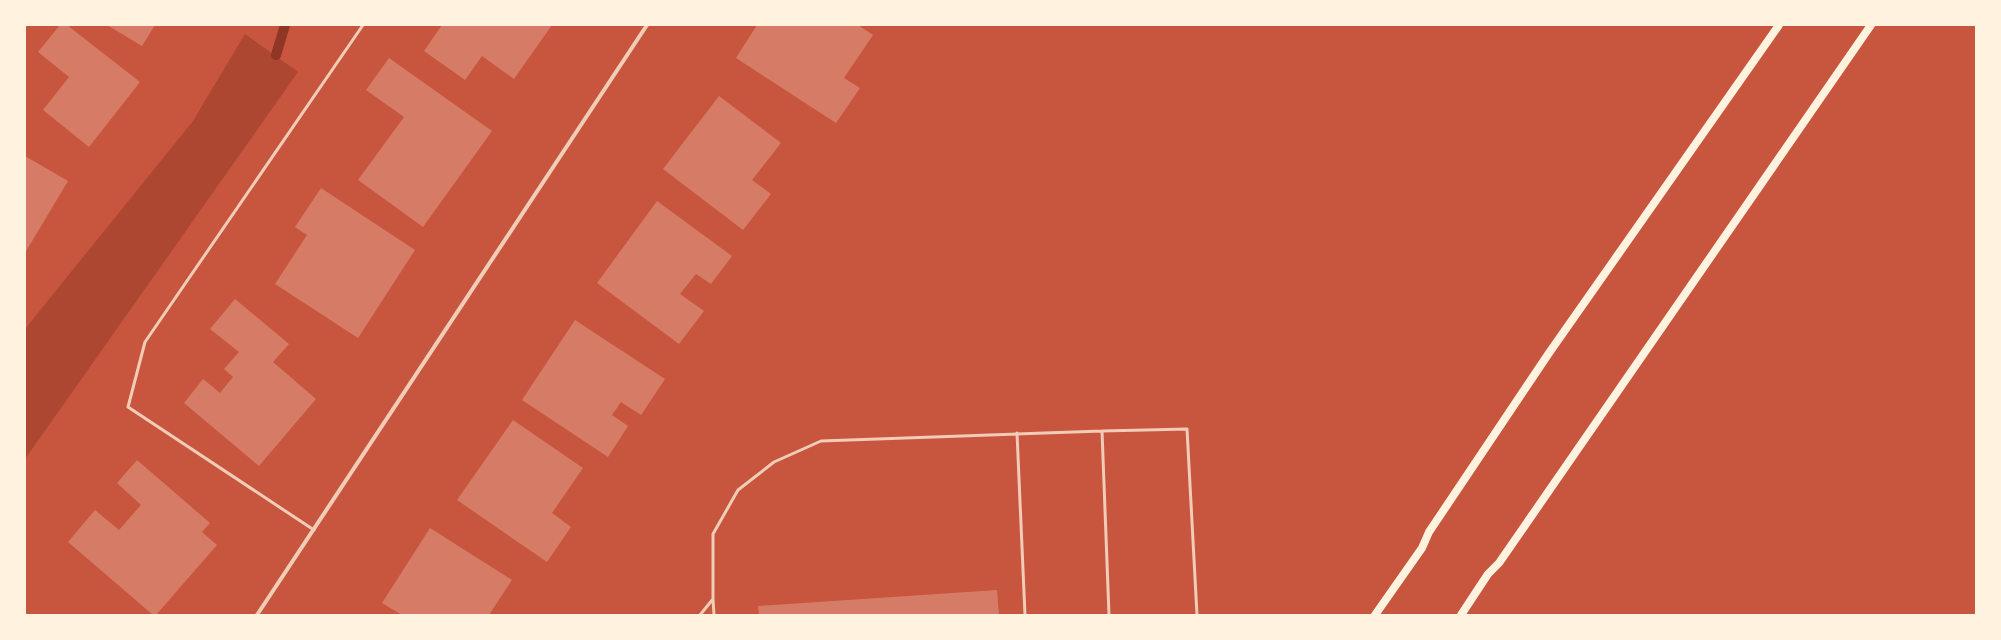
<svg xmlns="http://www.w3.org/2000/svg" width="2001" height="640" font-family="Lato,sans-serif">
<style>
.green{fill:#ae4732}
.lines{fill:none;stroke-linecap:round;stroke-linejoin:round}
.stream{stroke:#8f3625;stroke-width:10}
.building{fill:#d67c66}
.service{stroke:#f1ccb7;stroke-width:3}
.minor{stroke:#f1ccb7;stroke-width:4}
.secondary{stroke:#fff3e0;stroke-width:8}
</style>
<rect width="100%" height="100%" fill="#c8553d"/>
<path class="green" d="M245,34L298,72L25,459V329L193,121Z"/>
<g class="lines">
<path class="stream" d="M276,55L285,25"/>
</g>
<path class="building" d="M60,25H67L140,82L89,147L43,110L69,77L38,52Z
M107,25H155L142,46Z
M442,25H552L514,79L482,56L465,80L424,51Z
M757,25H858L873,35L844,78L860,88L836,123L736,58Z
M389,58L492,131L423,227L358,180L404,117L366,90Z
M719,96L781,143L752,180L771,194L743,230L663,169Z
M25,156L68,181L25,253Z
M321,188L415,250L358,338L275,284L307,235L295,227Z
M657,201L732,256L711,284L696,274L680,294L704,311L679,344L597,283Z
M235,299L289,344L273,362L316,399L259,466L184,403L203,379L220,393L233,377L224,369L239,352L210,329Z
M575,320L665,379L641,415L621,402L612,415L628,426L608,457L522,400Z
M513,420L583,468L552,513L571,527L547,562L457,500Z
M137,460L210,523L202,532L217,545L156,615H153L68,542L95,510L119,530L141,505L117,483Z
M430,528L512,580L489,615H402L382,603Z
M997,590L999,615H759L758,606Z"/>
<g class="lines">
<path class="service" d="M1017,433L1025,615
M314,530L128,407L145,342L363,25
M713,599V534L738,490L774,462L821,441L1102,431
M700,615L713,599L714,615
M1109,615L1102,431L1187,429L1197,615"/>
<path class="minor" d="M257,615L647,25"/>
<path class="secondary" d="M1375,615L1422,548L1429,532L1549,353L1779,25
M1461,615L1488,574L1499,563L1871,25"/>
</g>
<rect width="2001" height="640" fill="none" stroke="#fff3e0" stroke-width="52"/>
</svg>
